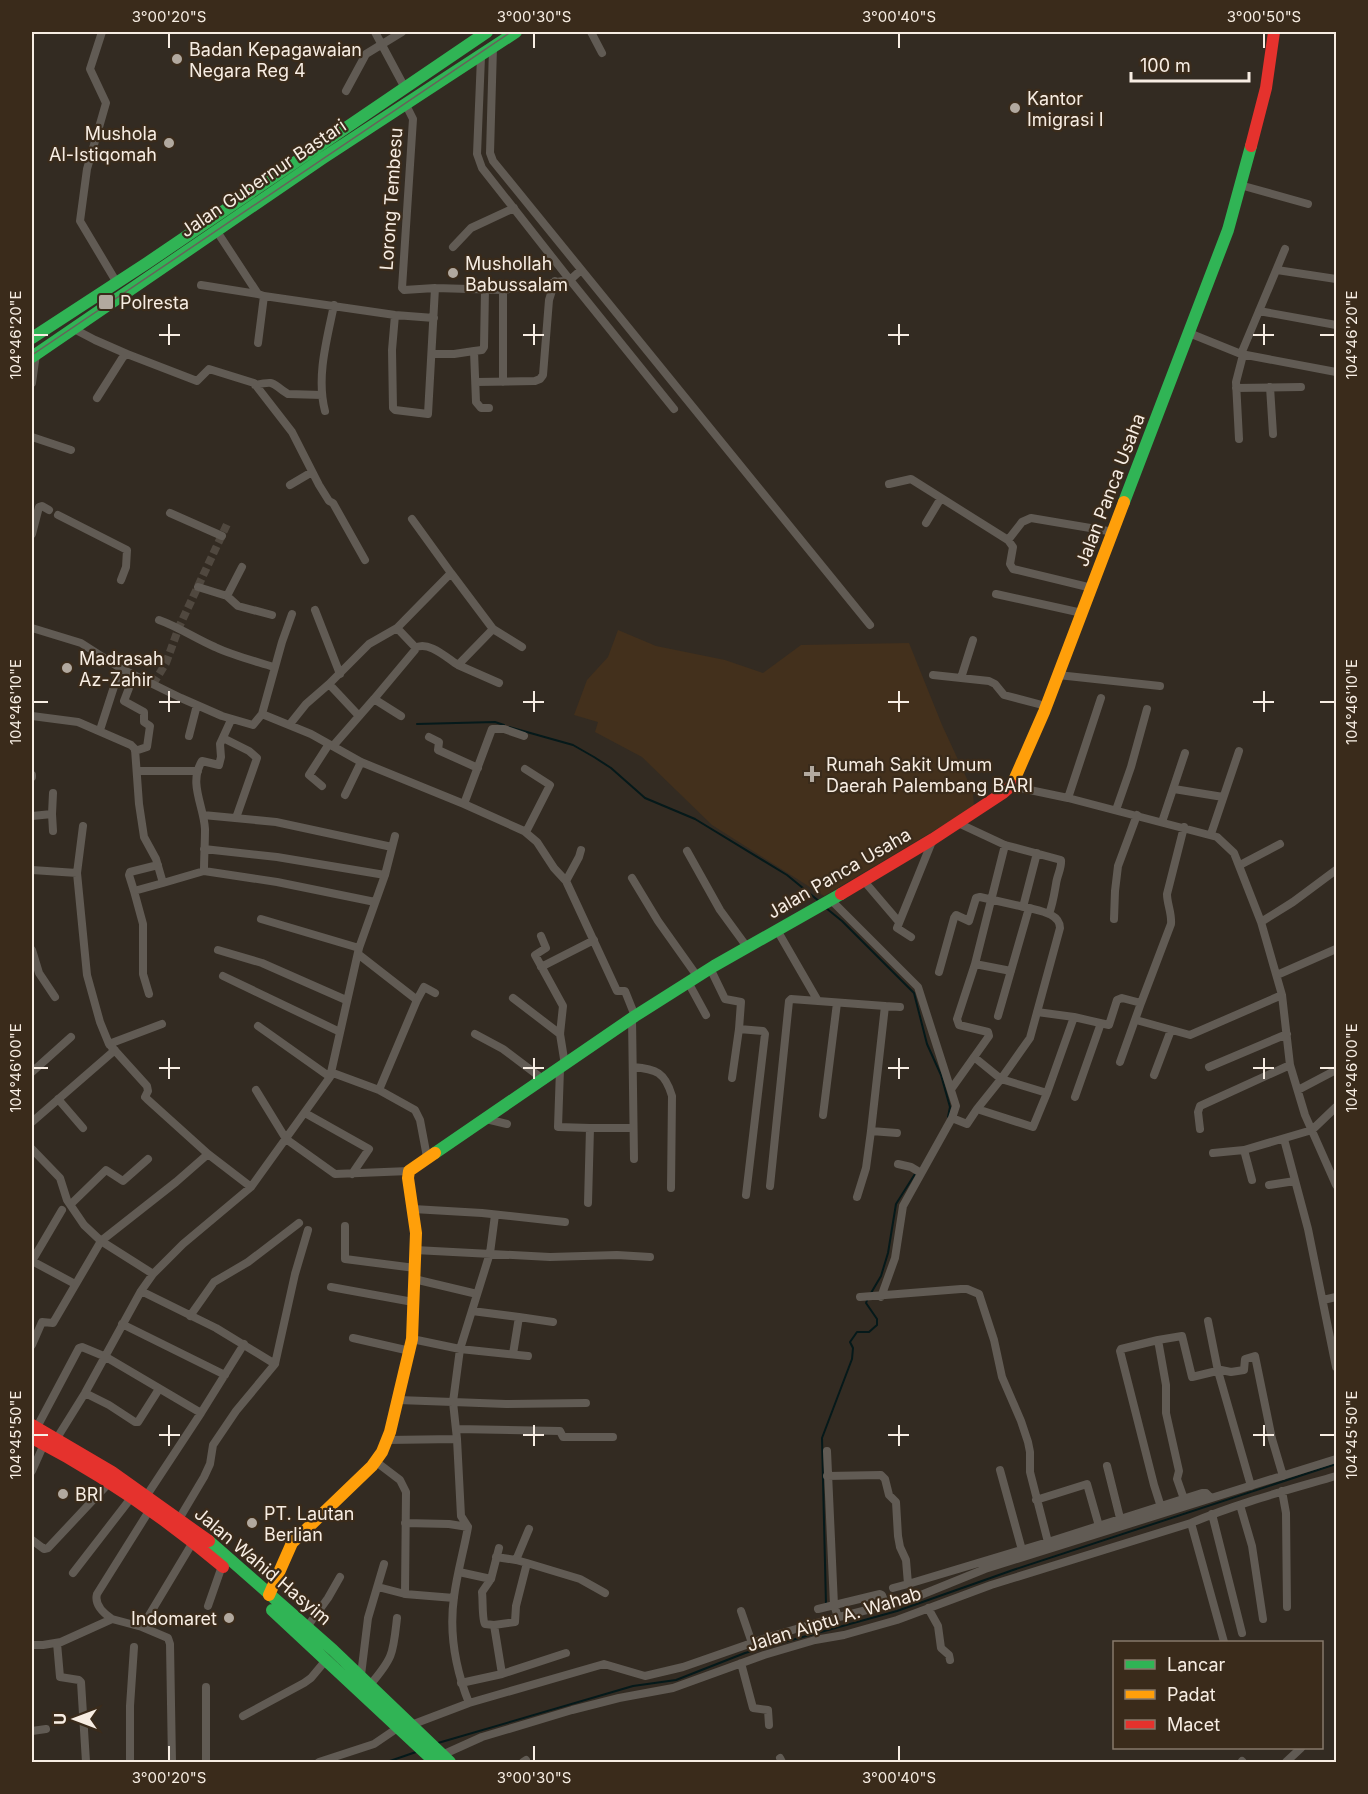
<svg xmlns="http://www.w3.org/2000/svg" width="1368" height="1794" font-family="Inter,sans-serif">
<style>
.built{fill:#43301c}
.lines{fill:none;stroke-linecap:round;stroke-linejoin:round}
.stream{stroke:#05191a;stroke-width:2}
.street-tunnel{stroke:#50483f;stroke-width:8;stroke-dasharray:8 4;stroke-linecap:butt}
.street{stroke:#615b54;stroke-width:8}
.fast{stroke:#30b455;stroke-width:12}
.slow{stroke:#ff9f0a;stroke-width:12}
.jam{stroke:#e5322d;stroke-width:12}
.tram{stroke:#68615a;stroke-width:1.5}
.ticks{fill:none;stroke:#f7ede3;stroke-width:2}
.poi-dot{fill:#b2a99f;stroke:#3a2b1b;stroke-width:2}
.labels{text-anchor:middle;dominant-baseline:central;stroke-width:4.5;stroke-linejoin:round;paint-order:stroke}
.poi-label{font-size:18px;fill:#f7ede3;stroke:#3a2b1b;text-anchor:start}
.street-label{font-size:18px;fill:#f7ede3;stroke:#3a2b1b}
.neatline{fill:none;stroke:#f7ede3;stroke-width:2}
.ticks-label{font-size:15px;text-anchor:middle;fill:#f7ede3}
</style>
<rect width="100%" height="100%" fill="#332b22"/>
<path class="built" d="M618,630L656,646L725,660L763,673L801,645L909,643L942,725L973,792L974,807L824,896L712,825L642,757L595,732L598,722L574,715L587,680L608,657Z"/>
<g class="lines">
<path class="stream" d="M417,724L495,722L504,725
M509,727L573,745L594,757L611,768L645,798L695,819L787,875L820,902
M826,908L842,921L914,993L927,1044L941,1075L950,1107L948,1117
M871,1293L881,1276L888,1253L896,1204L915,1174
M826,1605L822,1438L852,1359L853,1348L850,1342L857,1332H869L877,1325V1319L866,1303L868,1298
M826,1623L827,1630
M438,1743L633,1686L676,1680L745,1653L897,1611L1013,1570L1336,1464
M387,1762L416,1752"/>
<path class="street-tunnel" d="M153,684L166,663L179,627L228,522"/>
<path class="street" d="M102,32L90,69L106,103L87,169L80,221L117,283
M375,32L405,88
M591,32L602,53
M493,47L490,153L493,161L870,625
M481,57L477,154L482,168L570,280L674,409
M346,91L366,54L402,32
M1240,185L1308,204
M216,230L258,294L264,296L395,315L434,318
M453,247L471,228L514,208
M1277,270L1336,279
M201,285L258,294
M435,288L503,290L570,280L581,270
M485,289L484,347L482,350L474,351L476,402L481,408H489
M1259,311L1336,325
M395,315L392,350L393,408L395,410L428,414L435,288L404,290L402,288L413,119L406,105
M74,329L95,340L127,354
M1189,333L1241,354L1336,372
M258,343L264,296
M432,354H454L474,351
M1241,354L1285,249
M476,382L535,381L540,379L543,375L549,300L555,281
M503,382V290
M32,383L36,354
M255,385C278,380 271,384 288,394L322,395
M1270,387L1273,434
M1236,388L1301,387
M97,398L123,357L127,354L197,381L209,369L254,383L292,432L319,485L329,501L333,503L365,560
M325,411C316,377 327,339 334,305
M32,437L71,450
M1239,439L1236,382L1243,355
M889,484L911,479L1008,540L1022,522L1031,518L1114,532
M290,485L312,472
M170,513L222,536
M58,515L127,550L126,567L121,580
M926,523L941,498
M32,534L39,507L42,506L49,510
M1008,540L1013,547L1010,564L1013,569L1092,588
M451,573L493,629L458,665L499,683
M198,587L227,596L238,606L272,615
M996,594L1082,613
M227,596L242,567
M315,610L340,674
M159,620C179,627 196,639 215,647C234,656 255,661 274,667
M32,628L81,643L120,668L181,698L222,716L253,725L262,714L282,642L292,614
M397,628L451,573L412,519
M493,629L522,647
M415,648C428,640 447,658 458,665
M134,675L124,701L144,712V722L150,726L147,747L135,751
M933,675L989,681L995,684L1004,695L1046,706
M1058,675L1160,686
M961,678L973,640
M329,684L359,716
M262,714L311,734L361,762L464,804L524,831L537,842L554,868L566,881L617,991H625L635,1016
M32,716L78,722L131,745L135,749L139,804L144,837L156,859L163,883L134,891L143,924V974L149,994
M290,724L306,704L329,684L369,644L397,628L415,647V650L374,699L401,716
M100,730L120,668
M189,736L197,705
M429,737L439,742L438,750L478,768
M223,738L249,751L257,758L236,818
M333,746L374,699
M525,769L550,785L526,832
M137,771H198
M32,775V777
M322,786L309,775L329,744
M1011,786L1068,798L1217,837L1234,853L1261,922L1293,902L1336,870
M1174,789L1223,797
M345,795L361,762
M1068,798L1101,698
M464,804L492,729H504L524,736
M1116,810L1131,767L1147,709
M52,814L53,793
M203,815L276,822L392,847
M32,816L52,814L53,831
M1162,822L1185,753
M958,823L1005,845L1061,860C1062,868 1057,875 1056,884C1054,895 1053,903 1049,914
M1211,834L1239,751
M204,849L277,857L385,875
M687,851L720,910L747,947
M1240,865L1280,844
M32,870L77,873L87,975L100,1022L109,1044L147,1086L148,1091L145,1097L147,1099L208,1154L251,1187
M204,871C204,857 205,843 205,829C204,806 188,783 202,761L219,765L221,757L220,744L231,720
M77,873L83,826
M632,878L658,921L697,976
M566,881L579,857L581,850
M864,881L899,922
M163,883L204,871L277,882L375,902
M134,891L129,875L130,872L158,865
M831,900L918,987L956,1106L952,1118L903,1206L895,1258L881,1297
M1023,907L1037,853
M1029,908C1041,911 1060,914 1060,928L1030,1038L1001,1079L1047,1093L1074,1017L1109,1025L1117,1000L1122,998L1141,1003L1171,924C1172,913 1167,904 1167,894L1184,827
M261,919L359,948
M1114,919L1115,891L1118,866L1137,815
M1261,922L1282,995L1290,1065L1305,1115L1336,1185
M777,930L818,1001L885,1006L871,1131L897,1133
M541,936L546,948L535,955L563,1006L560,1034L565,1065
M911,937L897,928L933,839
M32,950L39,973L55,997
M218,950L262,963L346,1000
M358,954L417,1000L379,1090
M975,964L1011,971
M541,967L594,940
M710,968L725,999L741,1002L739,1029L763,1031L765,1034L746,1195
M939,972L954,918L956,915L969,921L976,898L980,897L1029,908L998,1016
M1277,975L1336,949
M223,976L340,1032
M688,982L706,1015
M513,998L560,1034
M417,1000L424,987L435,993
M885,1006L900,1007
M1037,1012L1074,1017
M632,1018L634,1159
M1136,1020L1190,1035L1282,995
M258,1026L330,1077
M475,1034L503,1049L544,1080
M109,1044L162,1024
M974,1057L1001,1079L977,1109
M1120,1062L1141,1003
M633,1067C656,1069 665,1072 672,1096L671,1188
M1209,1067L1287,1034
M560,1069L558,1127L590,1128L588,1203
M32,1072L71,1037
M333,1073L379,1090L415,1110L420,1120L427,1157
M1154,1075L1171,1030
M732,1078L739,1029
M952,1088L989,1036L988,1032L959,1025L957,1019L975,964L1005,845
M256,1090L286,1139L335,1174L409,1171
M1298,1090L1336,1070
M1075,1097L1101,1023
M58,1099L83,1128
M305,1113L369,1149L352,1174
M823,1115L837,1003
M952,1118L967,1124L977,1109L1033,1127L1047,1093
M486,1119L507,1124
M32,1122L115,1050
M590,1128H633
M1200,1129L1198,1112L1200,1106L1290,1065
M1284,1139L1308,1229L1336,1367
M32,1149L60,1178L67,1200L84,1225L101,1241L153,1274
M1244,1150L1252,1180
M1213,1153L1244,1150L1312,1130L1336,1107
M898,1164L911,1167L921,1173
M1269,1185L1295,1181
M770,1186L789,1001L791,999L818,1001
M857,1197L866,1168L871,1131
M71,1204L106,1170L123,1181L148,1159
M413,1209L482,1213L565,1222
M495,1215L490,1253L460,1349L453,1402L506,1404L586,1403
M345,1226V1259L415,1268
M415,1250L550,1257L617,1255L650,1257
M32,1261L62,1210
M32,1261L75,1284
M414,1279L477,1294
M331,1287L413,1302
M141,1291L216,1328L275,1364
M860,1297L961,1289H967L979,1294L994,1340L1002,1377L1021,1421L1028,1442L1030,1452V1472L1048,1542
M1323,1300L1336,1297
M472,1311L519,1317
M190,1316L214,1282L248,1262L299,1223
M1208,1321L1218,1371L1251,1486
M122,1324L225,1375
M353,1338L410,1351
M412,1339L460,1349L528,1356
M1158,1340L1121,1349L1120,1351L1154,1485L1161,1507
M32,1345L42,1322L53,1323L101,1241L176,1182L208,1154
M513,1354L519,1317L553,1322
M85,1393L109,1405L135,1422H138L159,1389
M398,1400L453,1402L457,1439L461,1516L468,1527C464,1550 457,1573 454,1597C449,1632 456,1670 469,1703
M201,1413L244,1344
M37,1427L79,1348L82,1347L106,1357L201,1413L147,1495
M456,1429L560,1431L563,1437H613
M57,1438L85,1393L141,1291L153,1274L183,1244L251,1187L330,1077L359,948L385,875L395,836
M387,1440L457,1439
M827,1451L834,1605L838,1617
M375,1461L400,1480L406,1492L405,1594
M1107,1466L1120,1518
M1000,1470L1022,1550
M32,1471L44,1444
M827,1476L881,1475L885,1479L889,1495L896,1502L898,1536L900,1547L906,1560L908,1584L1048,1542L1202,1493H1206L1211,1498
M1282,1491L1286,1513L1287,1607
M1184,1499L1177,1479L1179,1471L1166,1413V1385L1158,1340L1182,1336L1192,1377L1221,1370L1231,1372L1244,1370L1245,1359L1255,1356L1272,1439L1283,1476
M1036,1500L1087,1484L1099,1526
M1240,1505L1252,1546L1263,1619
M1212,1514L1242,1633
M179,1519L204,1477L210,1464L213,1445L236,1411L275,1364L295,1274L308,1230
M405,1523L449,1524L468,1527
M1191,1523L1224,1642
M32,1540L44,1549L48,1548L109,1483
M496,1557L516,1560
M527,1563L580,1579L605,1593
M459,1572L491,1579L499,1548
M73,1573L131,1498
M491,1579L482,1592C483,1600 482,1620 485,1624L494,1625
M378,1587L405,1594L454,1598
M893,1588L908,1584
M208,1606L222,1566
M928,1608L938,1626L941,1648L949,1655L950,1660
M818,1609L880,1594L882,1595L886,1606
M741,1611L752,1643
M112,1619C103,1613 94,1605 97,1594L149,1511
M142,1627L193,1542
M307,1627L328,1598L340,1577
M57,1643L60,1677L79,1680L81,1682L86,1762
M32,1645H43L61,1642L112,1619L142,1627L168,1638L170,1644L172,1762
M741,1663L753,1708L768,1710L769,1725
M502,1674L494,1625L515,1622L516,1606L527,1563L516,1560L529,1529
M361,1675L368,1618L384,1564
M461,1683L502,1674L566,1653
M370,1685C394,1657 393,1653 397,1618
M206,1687V1762
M243,1716L304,1683L311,1678L326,1660
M411,1725L469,1703L604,1664L645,1676L683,1667L769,1637L823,1621L911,1599L985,1569L1336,1459
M32,1731L46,1729
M442,1755L482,1737L572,1710L619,1698L673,1688L764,1655L815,1640L844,1635L897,1620L991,1585L1191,1523C1238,1503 1288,1490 1336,1476
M780,1758L782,1762
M1242,1761L1243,1762
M130,1762V1706L134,1647
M319,1762L374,1744L399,1727
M523,1762L526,1760
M1286,1762L1301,1748"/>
<path class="fast" d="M32,338L147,263L487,32
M32,357L323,158L516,32
M1124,502L1228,230L1251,146
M435,1153L635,1016L714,966L841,894
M209,1541L333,1650L450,1762
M272,1610L435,1762"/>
<path class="slow" d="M1012,785L1044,712L1124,502
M269,1595L292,1543L372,1466L382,1452L390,1432L412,1339L416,1233L408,1178L409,1171L435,1153"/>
<path class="jam" d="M1251,146L1266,88L1274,32
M841,894L933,839L1003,793L1012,785
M32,1425L112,1472L209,1541
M32,1438C101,1474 164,1517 223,1567"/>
<path class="tram" d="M32,355L511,32"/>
</g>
<path class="ticks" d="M169,33V48M534,33V48M899,33V48M1264,33V48M169,324V345M534,324V345M899,324V345M1264,324V345M33,335H48M159,335H180M523,335H544M888,335H909M1253,335H1274M1320,335H1335M169,691V712M534,691V712M899,691V712M1264,691V712M33,702H48M159,702H180M523,702H544M888,702H909M1253,702H1274M1320,702H1335M169,1058V1079M534,1058V1079M899,1058V1079M1264,1058V1079M33,1068H48M159,1068H180M523,1068H544M888,1068H909M1253,1068H1274M1320,1068H1335M169,1425V1446M534,1425V1446M899,1425V1446M1264,1425V1446M33,1435H48M159,1435H180M523,1435H544M888,1435H909M1253,1435H1274M1320,1435H1335M169,1746V1761M534,1746V1761M899,1746V1761"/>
<g class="poi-dot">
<circle cx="177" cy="59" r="6"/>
<circle cx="1015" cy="108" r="6"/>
<circle cx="169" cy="143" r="6"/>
<circle cx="453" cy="273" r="6"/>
<rect x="98" y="294" width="16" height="16" rx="3"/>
<circle cx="67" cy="668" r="6"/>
<path d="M809 765h6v6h6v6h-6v6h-6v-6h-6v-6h6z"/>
<circle cx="63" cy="1494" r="6"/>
<circle cx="252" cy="1523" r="6"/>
<circle cx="229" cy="1618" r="6"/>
</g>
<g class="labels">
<g class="poi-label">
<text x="189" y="49">Badan Kepagawaian<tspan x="189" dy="21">Negara Reg 4</tspan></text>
<text x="1027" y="98">Kantor<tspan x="1027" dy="21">Imigrasi I</tspan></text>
<text x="157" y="133" text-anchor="end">Mushola<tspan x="157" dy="21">Al-Istiqomah</tspan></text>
<text x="465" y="263">Mushollah<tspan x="465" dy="21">Babussalam</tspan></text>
<text x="120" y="302">Polresta</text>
<text x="79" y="658">Madrasah<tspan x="79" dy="21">Az-Zahir</tspan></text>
<text x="826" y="764">Rumah Sakit Umum<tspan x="826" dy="21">Daerah Palembang BARI</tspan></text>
<text x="75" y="1494">BRI</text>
<text x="264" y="1513">PT. Lautan<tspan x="264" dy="21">Berlian</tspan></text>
<text x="217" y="1618" text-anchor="end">Indomaret</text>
</g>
<g class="street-label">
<text transform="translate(263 178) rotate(-34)">Jalan Gubernur Bastari</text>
<text transform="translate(391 199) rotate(-86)">Lorong Tembesu</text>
<text transform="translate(1110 490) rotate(-69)">Jalan Panca Usaha</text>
<text transform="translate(839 873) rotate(-30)">Jalan Panca Usaha</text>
<text transform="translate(263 1566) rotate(40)">Jalan Wahid Hasyim</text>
<text transform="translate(834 1619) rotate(-17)">Jalan Aiptu A. Wahab</text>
</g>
</g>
<rect width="1368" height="1794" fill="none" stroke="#3a2b1b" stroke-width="66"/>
<rect x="1113" y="1641" width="210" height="108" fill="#3a2b1b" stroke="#86796b" stroke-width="1.5"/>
<rect x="1125" y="1660" width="30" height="9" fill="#30b455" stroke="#86796b" stroke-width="1.5"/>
<text x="1167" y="1671" font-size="18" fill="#f7ede3">Lancar</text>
<rect x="1125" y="1690" width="30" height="9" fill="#ff9f0a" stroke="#86796b" stroke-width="1.5"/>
<text x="1167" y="1701" font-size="18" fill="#f7ede3">Padat</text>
<rect x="1125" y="1720" width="30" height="9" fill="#e5322d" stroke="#86796b" stroke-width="1.5"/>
<text x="1167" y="1731" font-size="18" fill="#f7ede3">Macet</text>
<g transform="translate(75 1719) rotate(270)" stroke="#3a2b1b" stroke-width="4.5" paint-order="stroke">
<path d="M0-4.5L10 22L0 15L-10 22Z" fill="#f7ede3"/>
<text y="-9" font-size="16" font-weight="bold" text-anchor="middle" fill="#f7ede3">U</text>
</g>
<path d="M1131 72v9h118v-9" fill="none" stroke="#f7ede3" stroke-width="3"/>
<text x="1140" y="72" font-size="18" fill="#f7ede3" stroke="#3a2b1b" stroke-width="4.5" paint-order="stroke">100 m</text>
<rect x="33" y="33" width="1302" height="1728" class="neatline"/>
<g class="ticks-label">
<text x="169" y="22">3°00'20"S</text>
<text x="534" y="22">3°00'30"S</text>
<text x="899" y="22">3°00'40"S</text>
<text x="1264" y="22">3°00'50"S</text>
<text transform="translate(1352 335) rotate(-90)" y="5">104°46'20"E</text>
<text transform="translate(16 335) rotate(-90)" y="5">104°46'20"E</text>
<text transform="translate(1352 702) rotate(-90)" y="5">104°46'10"E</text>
<text transform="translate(16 702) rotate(-90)" y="5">104°46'10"E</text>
<text transform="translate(1352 1068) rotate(-90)" y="5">104°46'00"E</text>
<text transform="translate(16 1068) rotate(-90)" y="5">104°46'00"E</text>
<text transform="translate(1352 1435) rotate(-90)" y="5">104°45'50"E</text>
<text transform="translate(16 1435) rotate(-90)" y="5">104°45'50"E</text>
<text x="169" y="1783">3°00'20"S</text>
<text x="534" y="1783">3°00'30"S</text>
<text x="899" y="1783">3°00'40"S</text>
</g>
</svg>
